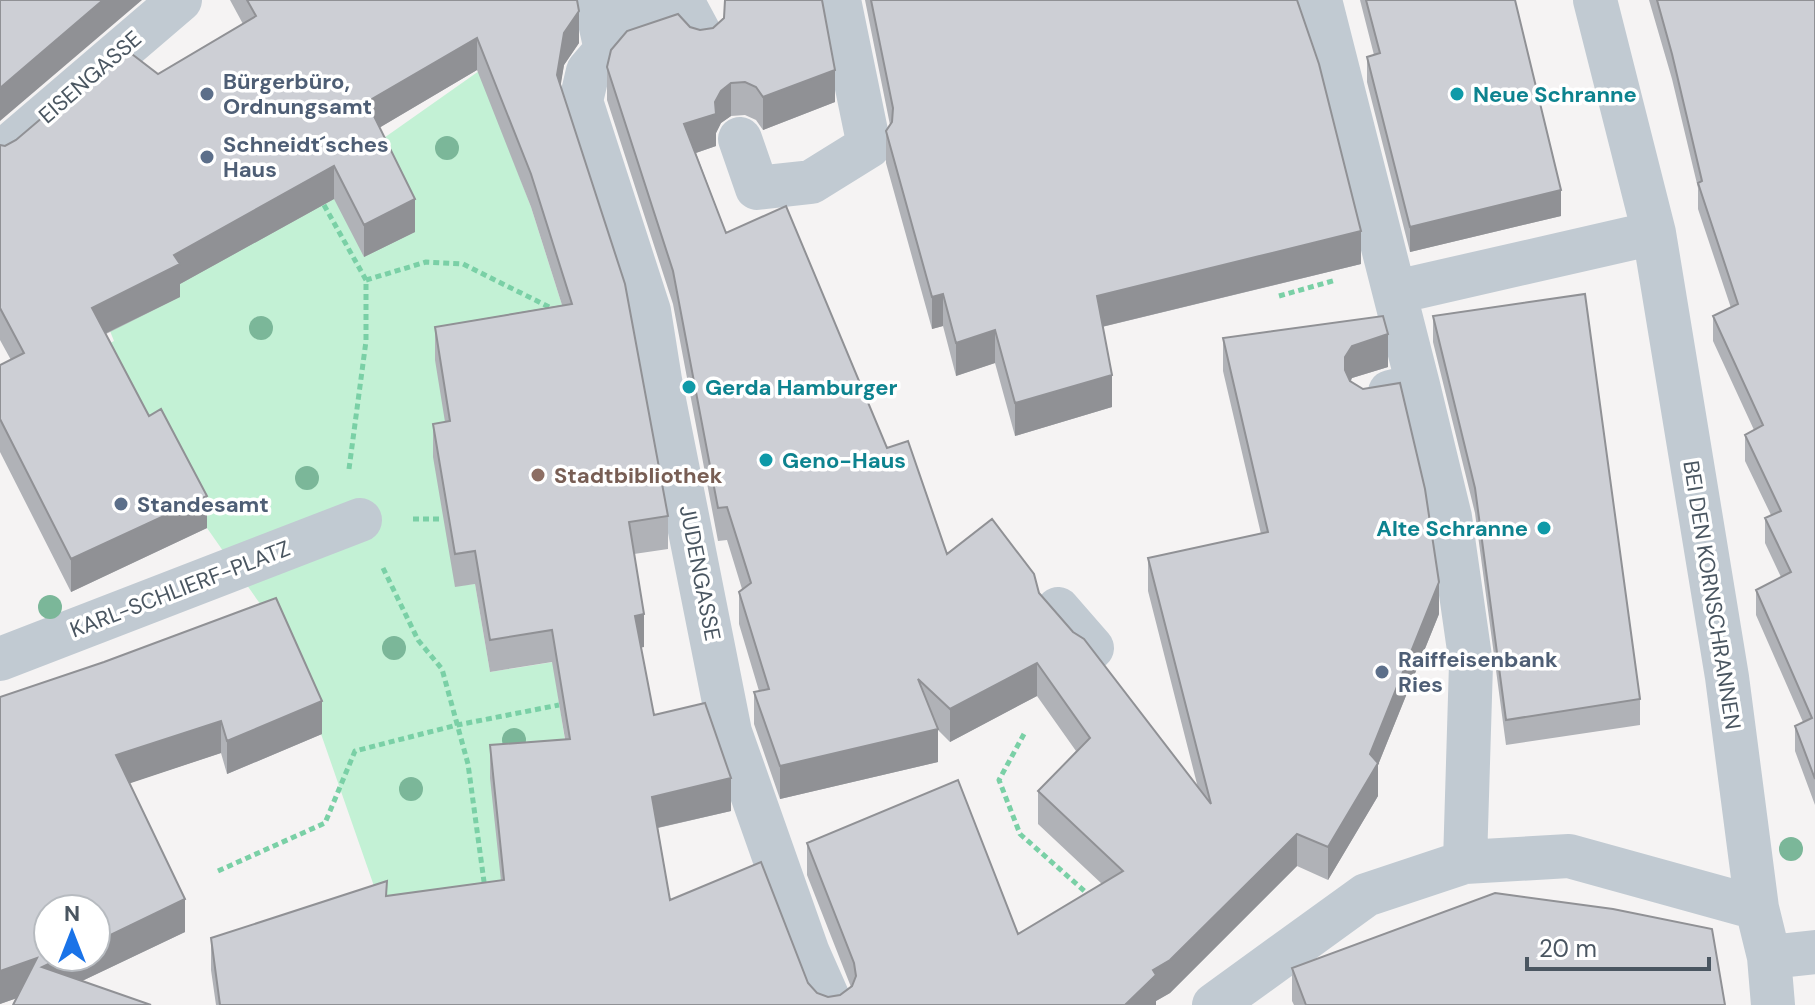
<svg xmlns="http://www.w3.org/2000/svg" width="1815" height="1005" font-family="'DM Sans',sans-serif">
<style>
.green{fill:#c3f1d5}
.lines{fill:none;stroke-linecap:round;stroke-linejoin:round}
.path{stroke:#7ad0a6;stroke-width:5;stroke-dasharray:6 4;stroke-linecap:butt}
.minor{stroke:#c1cad2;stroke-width:44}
.tree{fill:#7bb799}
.wall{fill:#b0b2b7}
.shaded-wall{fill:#909195}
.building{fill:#cdcfd5;stroke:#909195;stroke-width:2}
.service-dot{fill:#5c6f8a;stroke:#fff;stroke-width:3}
.culture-dot{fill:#0f9aa8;stroke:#fff;stroke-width:3}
.education-dot{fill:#8d6e63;stroke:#fff;stroke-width:3}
.labels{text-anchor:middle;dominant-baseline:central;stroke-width:7;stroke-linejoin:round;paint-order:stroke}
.street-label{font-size:22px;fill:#4a5661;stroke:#fff}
.service-label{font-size:22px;font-weight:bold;fill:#4e5e75;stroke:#fff;text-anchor:start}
.culture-label{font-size:22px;font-weight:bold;fill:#0d838f;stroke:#fff;text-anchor:start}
.education-label{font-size:22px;font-weight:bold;fill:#785e54;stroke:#fff;text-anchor:start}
</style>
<rect width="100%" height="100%" fill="#f5f3f3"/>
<path class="green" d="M479,71L531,207L562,305L450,454L455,586L475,584L490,672L553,662L569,767L504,908L382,909L321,734L263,608L207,528L161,442L62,368L114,341L110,331Z"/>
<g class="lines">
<path class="path" d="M324,205L366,280
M1279,296L1336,280
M349,469L366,341V280L426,262L463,264L553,309
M413,519H443
M383,568L418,640L442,669L468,764L485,889
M1024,734L999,780L1020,834L1089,895
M218,871L325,823L355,751L457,725L559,705"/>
<path class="minor" d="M595,0L606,50L588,71L581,101L649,311L660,380L730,732L808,953L831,1005
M1320,0L1418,385L1390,392
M1595,0L1654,233L1727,677L1757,908L1769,957L1773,1005
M602,26L661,6L687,10L702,38
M740,139L757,188L811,182L869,146L839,0
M0,154L180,0
M1396,292L1654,233
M1418,385L1450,517L1471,664L1465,862
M1058,609L1092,648
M0,659L360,520
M1769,957L1815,952
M1214,1005L1366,895L1465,862L1569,856L1757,908"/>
</g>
<g class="tree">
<circle cx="447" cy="148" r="12"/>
<circle cx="261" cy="328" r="12"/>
<circle cx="307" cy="478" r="12"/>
<circle cx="50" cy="607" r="12"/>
<circle cx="394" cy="648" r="12"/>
<circle cx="514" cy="740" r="12"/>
<circle cx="411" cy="789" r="12"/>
<circle cx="1791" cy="849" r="12"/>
</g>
<path class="wall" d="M230,0H577L579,43L564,65L560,86L668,516V549L634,554L644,647H641L654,715L731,811L658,828L670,900L808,983L817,993L828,997L840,995L851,987L807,875V843L1018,934L1102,884L1038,824V791L1076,751L1037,696L950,742L938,730V762L780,799L754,724V692L759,691L739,624V592L742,589L727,540L718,541L673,304L607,100V67L690,27L835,102L763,130L756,120L745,115L731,116L721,123L716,133V146L696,153L726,233L887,448L947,554L1039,593L1198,788L1148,591V558L1261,534L1223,371V338L1388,367L1352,378L1351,381L1439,614L1378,765V796L1328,880L1297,866L1170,993L1156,1001V1005H216L211,970V938L387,896L501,881L490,778V745L565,739L552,662L490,672L475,584L455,587L433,457V424L445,422L435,360V327L562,305L531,207L477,70L379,128L415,232L364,257L334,199L180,284V297L106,334L207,528L71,592L0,452V365L11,360L0,340V145L5,146L158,74L243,24Z
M865,0H1297L1361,264L1102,327L1112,407L1015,436L995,363L956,376L943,326L932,329L886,163V131L890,125Z
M1360,0H1515L1561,216L1410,252L1367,82V57L1374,55Z
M1649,0H1815V805L1795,751V726L1803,722L1756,615V590L1781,577L1765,543V518L1771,515L1745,461V435L1754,430L1713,341V316L1731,308L1698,209V188L1672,79Z
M1433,316L1640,699V725L1506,745L1475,513L1433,342Z
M0,697L322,734L227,774L221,753L129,783L185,932L82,981L17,998L0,1004Z
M1292,968L1725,1005H1294L1292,1001Z"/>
<path class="shaded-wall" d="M103,0H142L0,121V88Z
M579,11V43L564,65L557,108V75L564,33Z
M477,38V70L367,135V102Z
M835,70V102L763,130V97Z
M731,83V116L721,123L716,133V146L684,157V124L721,91Z
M334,166V199L180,284V297L92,340V308L174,255Z
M1561,190V216L1410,252V227Z
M415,199V232L364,257V225Z
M1361,231V264L1097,328V296Z
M943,294V326L932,329V297Z
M995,330V363L956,376V343Z
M1388,334V367L1352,378L1345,389V402V357L1352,346Z
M1112,375V407L1015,436V403Z
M207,496V528L71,592V559Z
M1439,582V614L1378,765V796L1328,880V847L1370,754Z
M644,614V647L635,649V616Z
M1037,663V696L950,742V709Z
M322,701V734L227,774V741Z
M221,721V753L116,788V755Z
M938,729V762L780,799V766Z
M731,778V811L652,829V797Z
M1297,834V866L1170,993L1156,1001V1005H1125L1153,970Z
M185,899V932L42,1000V967L63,957H96V942Z
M37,958V991L0,1004V971Z"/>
<path class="building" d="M0,0H103L0,88Z
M247,0H577L579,11L564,33L557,75L625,284L668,516L629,522L644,614L635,616L654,715L705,703L731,778L652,797L670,900L761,862L808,983L817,993L828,997L840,995L852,986L856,976L854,963L807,843L958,780L1018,934L1123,871L1038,791L1090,738L1037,663L950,709L918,679L938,729L780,766L754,692L769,689L739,592L751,583L727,507L718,508L673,271L607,67L611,50L627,31L678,14L690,27L700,30L713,28L724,18L725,0H822L835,70L763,97L756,87L745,82L731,83L721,91L715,102L716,114L684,124L726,233L786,206L887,448L908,441L947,554L992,519L1034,574L1039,593L1073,632L1084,639L1211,804L1148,558L1268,532L1223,338L1383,316L1388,334L1352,346L1345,357V370L1350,381L1363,389L1400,383L1425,489L1439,582L1370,754L1378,763L1328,847L1297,834L1170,960L1153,970L1156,975L1125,1005H220L211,938L387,881L386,896L504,880L490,745L570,739L552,630L490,640L475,551L455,554L433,424L450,421L435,327L572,304L531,174L477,38L367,102L415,199L364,225L334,166L174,255L180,264L92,308L149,416L161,409L207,496L71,559L0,419V365L24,353L0,308V145L5,146L16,140L124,48L158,74L256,16Z
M871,0H1297L1319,64L1361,231L1097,296L1112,375L1015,403L995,330L956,343L943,294L932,297L886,131L892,122L893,108Z
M1366,0H1515L1561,190L1410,227L1367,57L1380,53Z
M1657,0H1815V779L1795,726L1812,718L1756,590L1791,572L1765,518L1781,511L1745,435L1763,425L1713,316L1738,304L1698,183L1702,181L1672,54Z
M1585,294L1640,699L1506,720L1475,488L1433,316Z
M276,598L322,701L227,741L221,721L116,755L185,899L96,942V909H48V957H63L42,967L151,1005H13L37,958L0,971V697L104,662Z
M1495,893L1613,909L1712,929L1725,1005H1306L1292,968Z"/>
<g class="service-dot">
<circle cx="207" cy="94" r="8"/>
<circle cx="207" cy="157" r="8"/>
<circle cx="121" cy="504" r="8"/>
<circle cx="1382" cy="672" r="8"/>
</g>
<g class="culture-dot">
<circle cx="1457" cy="94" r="8"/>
<circle cx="689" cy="387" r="8"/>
<circle cx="766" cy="460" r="8"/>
<circle cx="1544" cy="528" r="8"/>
</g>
<circle class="education-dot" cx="538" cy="475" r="8"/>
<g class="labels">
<g class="street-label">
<text transform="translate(90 77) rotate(-41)">EISENGASSE</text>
<text transform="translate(700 573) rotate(79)">JUDENGASSE</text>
<text transform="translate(180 589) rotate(-21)">KARL-SCHLIERF-PLATZ</text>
<text transform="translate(1712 595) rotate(81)">BEI DEN KORNSCHRANNEN</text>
</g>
<g class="service-label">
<text x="223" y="81">Bürgerbüro,<tspan x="223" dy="25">Ordnungsamt</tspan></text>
<text x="223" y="144">Schneidt´sches<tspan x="223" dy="25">Haus</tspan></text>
<text x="137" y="504">Standesamt</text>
<text x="1398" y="659">Raiffeisenbank<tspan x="1398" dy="25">Ries</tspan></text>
</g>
<g class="culture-label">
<text x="1473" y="94">Neue Schranne</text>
<text x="705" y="387">Gerda Hamburger</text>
<text x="782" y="460">Geno-Haus</text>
<text x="1528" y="528" text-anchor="end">Alte Schranne</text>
</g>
<g class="education-label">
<text x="554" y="475">Stadtbibliothek</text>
</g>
</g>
<g transform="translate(72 933)"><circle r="38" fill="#ffffff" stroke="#b7bbc0" stroke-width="2"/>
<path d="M0-6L14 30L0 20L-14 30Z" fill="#1a73e8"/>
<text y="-12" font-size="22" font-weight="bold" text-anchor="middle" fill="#4a5661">N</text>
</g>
<path d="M1527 957v12h182v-12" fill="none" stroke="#4a5661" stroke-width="4"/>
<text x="1539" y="957" font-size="24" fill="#4a5661" stroke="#ffffff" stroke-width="6" paint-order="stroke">20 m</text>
</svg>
